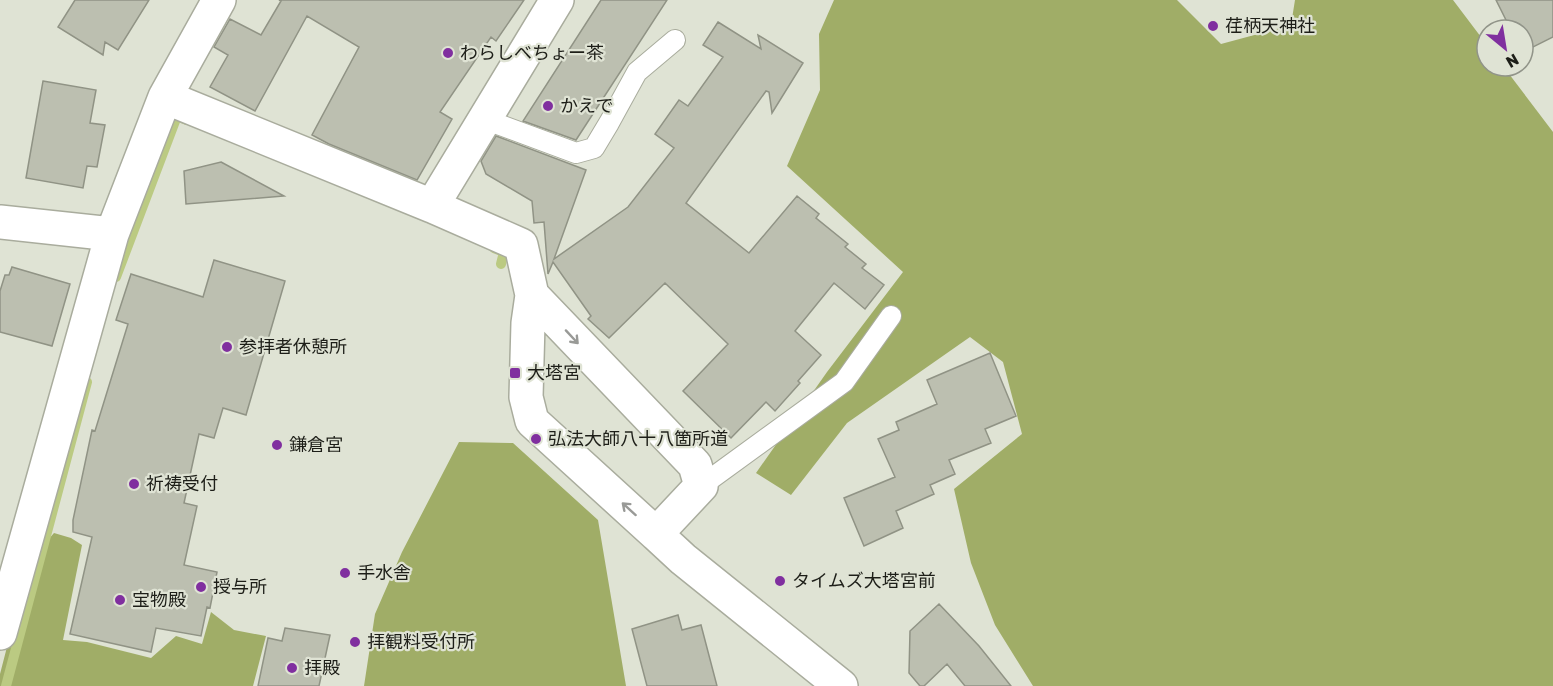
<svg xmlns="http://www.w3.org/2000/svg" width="1553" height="686" font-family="Rubik,'Noto Sans JP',sans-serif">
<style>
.forest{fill:#a0ad67}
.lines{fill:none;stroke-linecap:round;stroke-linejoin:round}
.stream{stroke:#bbca82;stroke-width:10}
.building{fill:#bcbfb0;stroke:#909385;stroke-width:1.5}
.lane-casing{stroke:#a9ac9d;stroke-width:22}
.street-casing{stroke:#a9ac9d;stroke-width:36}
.lane{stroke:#fff;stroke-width:20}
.street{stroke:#fff;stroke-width:33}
.oneway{stroke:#999a97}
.poi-dot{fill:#802f9f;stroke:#dfe3d4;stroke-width:2}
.labels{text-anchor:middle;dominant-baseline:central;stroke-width:4.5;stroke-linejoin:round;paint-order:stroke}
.poi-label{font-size:18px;fill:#1d1e18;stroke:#dfe3d4;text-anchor:start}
</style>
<rect width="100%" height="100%" fill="#dfe3d4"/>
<path class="forest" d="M834,0H1177L1221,44L1291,25L1295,0H1453L1487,45V66H1503L1553,132V686H1033L995,625L971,563L954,489L1022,434L1003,362L970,337L847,423L791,495L756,473L827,372L903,272L787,166L820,90L819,34Z
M459,442L513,443L598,520L626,686H364L375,614L402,552Z
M54,533L71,538L82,545L63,640L87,642L151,658L176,636L202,644L211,612L234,630L266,636L253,686H0V674L29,562Z"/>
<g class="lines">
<path class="stream" d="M494,248L504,252L501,264
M116,277L177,116L187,120
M6,686L87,382"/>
</g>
<path class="building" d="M75,0H149L118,50L105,42L103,55L58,27Z
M279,0H524L496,41L491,37L440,112L452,119L417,180L329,144L312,135L359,47L307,16L255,111L210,87L228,55L214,47L230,19L261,35L281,1Z
M601,0H667L576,140L523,121Z
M1496,0H1553V37L1523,52V30H1511Z
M718,22L761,49L758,35L803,63L772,113L769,92L766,91L686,203L749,253L797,196L819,214L816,218L848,244L845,247L866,264L862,268L884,285L865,309L834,283L795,331L821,355L798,381L800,383L775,411L766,402L731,438L683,391L728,344L665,283L609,338L588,319L591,316L553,262L548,274L544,222L534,223L532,201L486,174L481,161L496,136L586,170L554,259L628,207L674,148L655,134L679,100L688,106L723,57L703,45Z
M43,81L96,90L90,123L105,125L97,167L87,166L83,188L26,178Z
M221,162L284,196L186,204L184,171Z
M214,260L285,281L246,415L223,408L214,438L199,434L184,503L197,506L184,565L217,572L210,608L207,607L201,636L156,628L151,652L70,634L92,537L73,532V520L92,430L95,431L128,324L116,320L131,274L203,297Z
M12,267L70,284L52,346L0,332V291L5,275H9Z
M990,353L1016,416L985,429L991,443L949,460L955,474L930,485L934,494L896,511L903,528L864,546L844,498L895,477L878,439L899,430L896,422L937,404L927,380Z
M939,604L979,646L1011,686H965L947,664L924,686H920L909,673L910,631Z
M678,615L682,630L701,625L717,686H647L632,629Z
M285,628L330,635L319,686H258L268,638L282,641Z"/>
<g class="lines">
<defs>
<path id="lane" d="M484,119L576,153L594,148L609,123L637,72L675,40
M701,486L844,382L891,316"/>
<path id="street" d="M165,97L219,0
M432,206L557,0
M0,222L112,234
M656,534L683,559L841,686
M0,633L112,234L165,97L432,206L521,245L532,295L528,323L526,397L532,421L656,534L701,486L695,465L532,295"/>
</defs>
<use href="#lane" class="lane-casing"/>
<use href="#street" class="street-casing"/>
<use href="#lane" class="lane"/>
<use href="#street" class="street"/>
</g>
<defs><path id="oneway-shaft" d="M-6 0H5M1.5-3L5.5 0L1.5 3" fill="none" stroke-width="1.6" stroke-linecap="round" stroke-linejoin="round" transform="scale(1.5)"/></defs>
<g class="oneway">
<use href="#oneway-shaft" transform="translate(572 337) rotate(47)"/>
<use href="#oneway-shaft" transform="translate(629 509) rotate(-138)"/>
</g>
<g class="poi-dot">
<circle cx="1213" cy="26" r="6"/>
<circle cx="448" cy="53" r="6"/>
<circle cx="548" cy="106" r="6"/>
<circle cx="227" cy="347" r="6"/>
<rect x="509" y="367" width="12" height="12" rx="3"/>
<circle cx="536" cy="439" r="6"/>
<circle cx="277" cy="445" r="6"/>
<circle cx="134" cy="484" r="6"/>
<circle cx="345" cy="573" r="6"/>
<circle cx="780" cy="581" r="6"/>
<circle cx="201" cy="587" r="6"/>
<circle cx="120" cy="600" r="6"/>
<circle cx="355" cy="642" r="6"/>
<circle cx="292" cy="668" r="6"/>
</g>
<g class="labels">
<g class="poi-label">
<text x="1225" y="26">荏柄天神社</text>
<text x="460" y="53">わらしべちょー茶</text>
<text x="560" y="106">かえで</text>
<text x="239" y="347">参拝者休憩所</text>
<text x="527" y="373">大塔宮</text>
<text x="548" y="439">弘法大師八十八箇所道</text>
<text x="289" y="445">鎌倉宮</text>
<text x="146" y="484">祈祷受付</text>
<text x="357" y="573">手水舎</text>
<text x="792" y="581">タイムズ大塔宮前</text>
<text x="213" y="587">授与所</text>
<text x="132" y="600">宝物殿</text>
<text x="367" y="642">拝観料受付所</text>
<text x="304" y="668">拝殿</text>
</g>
</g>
<g transform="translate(1505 48) rotate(150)"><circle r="28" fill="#dfe3d4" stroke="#919489" stroke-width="1.5"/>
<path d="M0-4.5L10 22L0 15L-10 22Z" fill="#802f9f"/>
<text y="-9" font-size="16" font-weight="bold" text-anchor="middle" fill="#1d1e18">N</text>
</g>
</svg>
